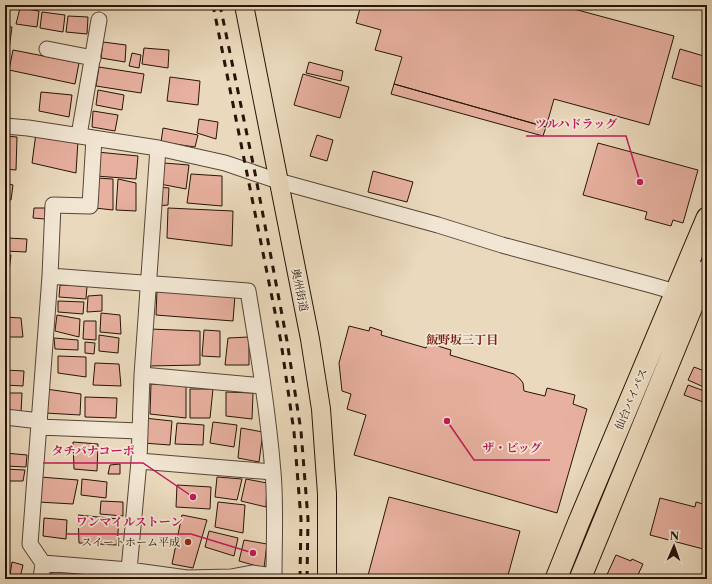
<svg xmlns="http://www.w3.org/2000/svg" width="712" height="584" font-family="'Libre Caslon Text','Noto Serif JP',serif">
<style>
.building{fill:#e7b09f;stroke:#281408}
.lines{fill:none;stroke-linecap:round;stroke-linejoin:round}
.minor-casing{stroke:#584535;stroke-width:17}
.major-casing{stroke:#281408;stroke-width:20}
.highway-casing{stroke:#281408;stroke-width:23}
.minor{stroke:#f1e6d3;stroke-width:15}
.major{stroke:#ead9bc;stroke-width:18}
.highway{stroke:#ead9bc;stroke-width:21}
.rail{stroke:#281408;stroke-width:3;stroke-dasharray:7 7;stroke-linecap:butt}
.poi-dot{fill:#8f2418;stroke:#f1e6d3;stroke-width:1.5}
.labels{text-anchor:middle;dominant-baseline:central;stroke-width:3.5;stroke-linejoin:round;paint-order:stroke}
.street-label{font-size:11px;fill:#281408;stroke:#f1e6d3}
.poi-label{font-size:11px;fill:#281408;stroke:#f1e6d3;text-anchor:end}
.neighbourhood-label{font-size:12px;font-weight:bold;fill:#7a1f14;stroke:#f1e6d3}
.leader{fill:none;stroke:#c2185b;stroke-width:1.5}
.callout-dot{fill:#c2185b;stroke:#f1e6d3;stroke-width:1.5}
.callout-label{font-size:12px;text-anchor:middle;font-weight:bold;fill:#c2185b;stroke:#f1e6d3;stroke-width:3.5;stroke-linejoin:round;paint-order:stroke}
</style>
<rect width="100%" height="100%" fill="#ead9bc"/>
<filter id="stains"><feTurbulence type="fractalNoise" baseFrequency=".005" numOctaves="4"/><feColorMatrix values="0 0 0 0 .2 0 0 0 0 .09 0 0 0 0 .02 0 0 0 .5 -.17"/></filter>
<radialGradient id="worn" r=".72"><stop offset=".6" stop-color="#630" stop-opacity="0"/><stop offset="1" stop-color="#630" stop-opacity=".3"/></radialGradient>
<path class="building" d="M361,5H559L674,36L649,125L554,99L546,127L394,84L402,57L375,50L381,30L356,23Z
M20,8L39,11L37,27L16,24Z
M42,12L65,15L63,32L40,28Z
M68,16L88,17L87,34L66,32Z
M5,26L12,27L9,49H5Z
M103,42L126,45L125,62L101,58Z
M144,48L169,50L168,68L142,64Z
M680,49L707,57V88L672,78Z
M13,50L79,63L75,84L9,70Z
M132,53L141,55L139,68L129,66Z
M309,62L343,71L341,81L306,73Z
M99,67L144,74L141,93L96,86Z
M303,74L349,87L340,118L294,105Z
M170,77L200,81L198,105L167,101Z
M394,84L546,127L543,136L391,94Z
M98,90L124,95L122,110L96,105Z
M41,92L72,95L69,117L39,111Z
M93,111L118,115L115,131L92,127Z
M199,119L218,122L216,139L197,133Z
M163,128L198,135L195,147L161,142Z
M36,133L78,140L76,173L32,163Z
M317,135L333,140L327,161L310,156Z
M5,136L17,137L16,170L5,169Z
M598,143L698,170L683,223L673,220L671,226L645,219L647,212L583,195Z
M97,152L138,156L136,179L96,176Z
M164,163L189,165L186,189L160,184Z
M373,171L413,182L407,202L368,192Z
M191,174L222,176V206L187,203Z
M96,178L113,179V210L95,208Z
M118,179L136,183V211L116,210Z
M5,183L13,185L11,200L5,199Z
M158,187L169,188L168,205L157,206Z
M5,208H9L7,236L5,235Z
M34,208H45V219L33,218Z
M168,208L233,211L232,246L167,238Z
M7,238L27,239L26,252L5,251Z
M5,254L11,255L9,271L5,270Z
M60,285L87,286L86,299L59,297Z
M157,290L235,295L233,321L156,315Z
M102,295V311L87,312L88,296Z
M58,301L84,302L83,314L58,312Z
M101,313L120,315L121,334L100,332Z
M57,315L80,319L79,337L55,331Z
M5,317L21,318L23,337H6Z
M84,321H96V340L83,339Z
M349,326L369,331L370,327L382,331L381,335L426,348L428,343L451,350L450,355L514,374L520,379L523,383L524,391L545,396L547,388L575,395L573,404L587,409L557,513L354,455L366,415L347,409L351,394L342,391L339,363Z
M150,329L200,331V365L147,366Z
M204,330L220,331V357L202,356Z
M99,335L119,338L118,353L99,351Z
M249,337V365H225L228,338Z
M54,338L78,340V350L55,349Z
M85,342L95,343L94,354L85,353Z
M58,356L86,357V377L58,373Z
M95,363L119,364L121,386L93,385Z
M694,367L707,372V386L706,388L688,380Z
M5,370L24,371L23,386L5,385Z
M151,384L186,386V418L150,414Z
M688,385L707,392L703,402L684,395Z
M46,389L81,394L80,415L45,413Z
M190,389H213L210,418H190Z
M226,392L253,393L252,419L226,416Z
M5,393H22L21,413L5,412Z
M85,397L117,398L116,418L85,417Z
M144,418L172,421L170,445L143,443Z
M213,422L237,425L234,447L210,443Z
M177,423L204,425L203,445L175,444Z
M241,428L263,432L259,462L238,458Z
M73,442L98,444L97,471L74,469Z
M5,453L27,455L26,467L5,466Z
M120,464V474H108L110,465Z
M5,469L25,470L23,481H5Z
M40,477L78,480L73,504L38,502Z
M217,477L242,479L237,500L215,497Z
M82,479L107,482L106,498L81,495Z
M246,479L267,483L266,507L241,501Z
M177,485L211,487L210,509L176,507Z
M389,497L520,531L507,579H367Z
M660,498L695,507L696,502L707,505L706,510H707V550L650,535Z
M101,501L123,502V516L100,514Z
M218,502L245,505L243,533L215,527Z
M78,515L119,519L117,545L79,543Z
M182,515L207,520L193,568L172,564Z
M44,518L67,520L66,539L43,536Z
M209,531L238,538L234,556L205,547Z
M244,540L267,544L264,568L239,561Z
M616,555L631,561L632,559L643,564L636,579H605Z
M12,562L23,565L20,578L10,575Z
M52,566L90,575V579H52Z"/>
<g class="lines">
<defs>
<path id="minor" d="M47,49L93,58
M5,126L28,128L158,148L225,163L278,181L438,225L502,245L651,285L707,301
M79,135L99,20
M50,276L248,291C258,351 268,411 273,472C276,506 274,541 274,576L252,573L231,577L187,578L129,570L43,563L30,544L50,276L53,205L90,206L94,138
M142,375L263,386
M5,417L40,421
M39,427L139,431
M139,461L273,472
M129,570L139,461L142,375L158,148
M41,579L43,563"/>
<path id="major" d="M244,5L310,339L321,409L327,494V579"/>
<path id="highway" d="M556,579L578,524L707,218
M580,579L707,270"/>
</defs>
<use href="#minor" class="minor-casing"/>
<use href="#major" class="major-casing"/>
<use href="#highway" class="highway-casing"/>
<use href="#minor" class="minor"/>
<use href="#major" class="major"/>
<use href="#highway" class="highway"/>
<path class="rail" d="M213,5L281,342L294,432L301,519L300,579
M220,5L255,173L287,341L301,431L308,519L307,579"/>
</g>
<circle class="poi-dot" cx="188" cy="542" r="4"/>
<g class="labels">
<g class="street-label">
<text transform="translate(300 290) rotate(78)">奥州街道</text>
<text transform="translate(631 399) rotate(-67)">仙台バイパス</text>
</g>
<g class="poi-label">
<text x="180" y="542">スイートホーム平成</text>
</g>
<g class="neighbourhood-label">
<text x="462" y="339">飯野坂三丁目</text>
</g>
</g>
<path class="leader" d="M640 182L626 136H526M447 421L474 460H550M193 497L143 463H43M253 553L191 534H67"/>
<g class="callout-dot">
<circle cx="640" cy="182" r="4"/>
<circle cx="447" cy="421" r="4"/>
<circle cx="193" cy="497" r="4"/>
<circle cx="253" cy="553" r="4"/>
</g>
<g class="callout-label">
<text x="576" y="128">ツルハドラッグ</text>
<text x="512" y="452">ザ・ビッグ</text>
<text x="93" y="455">タチバナコーポ</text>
<text x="129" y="526">ワンマイルストーン</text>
</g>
<rect width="712" height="584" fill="none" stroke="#ead9bc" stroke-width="20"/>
<rect x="6" y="6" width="700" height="572" fill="none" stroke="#281408" stroke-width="2"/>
<rect x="10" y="10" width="692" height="564" fill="none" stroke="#281408"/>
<g transform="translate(674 546) rotate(2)" stroke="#f1e6d3" stroke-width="3" paint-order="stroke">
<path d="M0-3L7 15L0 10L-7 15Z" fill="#281408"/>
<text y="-6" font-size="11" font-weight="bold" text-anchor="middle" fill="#281408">N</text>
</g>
<rect width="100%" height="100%" filter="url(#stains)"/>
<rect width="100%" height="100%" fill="url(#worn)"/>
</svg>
